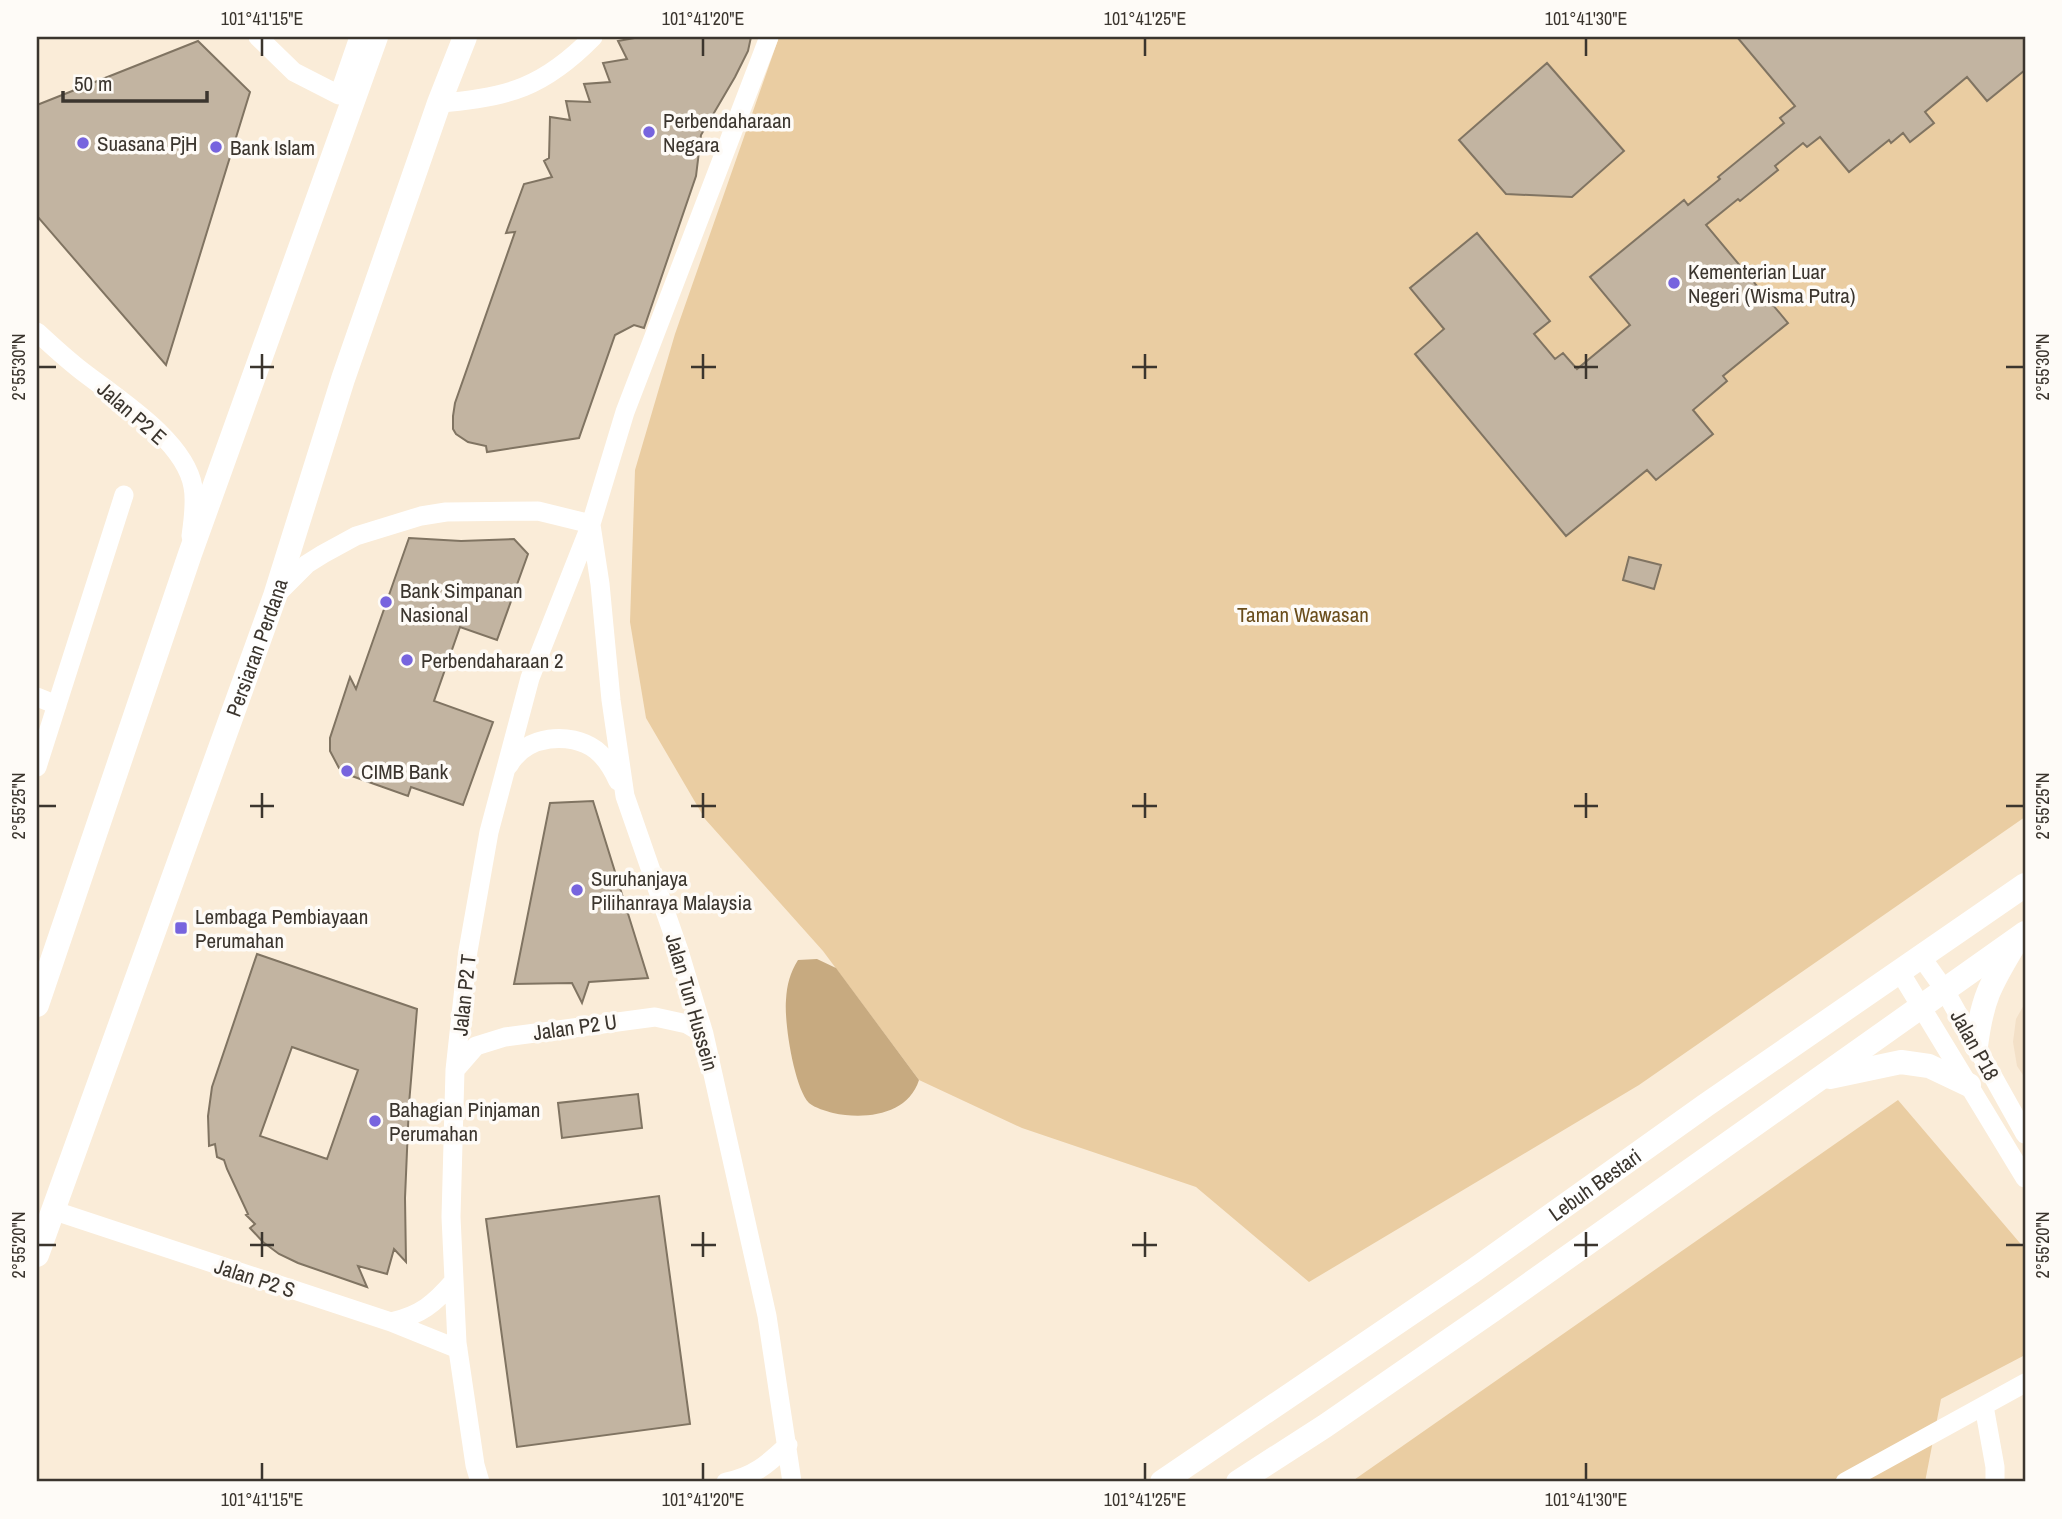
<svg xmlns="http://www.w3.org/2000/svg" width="2062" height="1519" font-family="'Archivo Narrow',sans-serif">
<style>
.built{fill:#f3e0c7}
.green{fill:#eacda2}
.water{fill:#c7aa80}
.building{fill:#c2b4a1;stroke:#807462;stroke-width:2;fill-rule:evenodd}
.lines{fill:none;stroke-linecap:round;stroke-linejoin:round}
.minor{stroke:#fff;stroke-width:19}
.major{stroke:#fff;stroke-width:24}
.ticks{fill:none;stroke:#3b352e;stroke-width:2.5}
.poi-dot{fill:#7764de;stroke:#fefbf7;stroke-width:2.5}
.labels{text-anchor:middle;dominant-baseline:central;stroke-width:7;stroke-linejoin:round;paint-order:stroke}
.poi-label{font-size:21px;fill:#3b352e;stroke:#fefbf7;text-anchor:start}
.street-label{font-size:21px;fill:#3b352e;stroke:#fefbf7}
.park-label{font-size:21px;fill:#6a4d1b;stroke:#fefbf7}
.neatline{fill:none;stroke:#3b352e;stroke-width:2.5}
.ticks-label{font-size:18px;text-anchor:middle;fill:#3b352e}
</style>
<rect width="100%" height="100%" fill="#faecd8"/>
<path class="built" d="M2025,1003V1078L2017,1066L2013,1042L2016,1019Z"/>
<path class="green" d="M779,37H2025V817L1639,1085L1309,1282L1196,1187L1022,1128L919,1080L823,951L705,819L646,718L630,622L635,470L675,334Z
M1898,1100L2025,1249V1355L1941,1399L1925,1482H1351Z"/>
<path class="water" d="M817,959L836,968L919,1080C908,1115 865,1120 833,1113C826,1111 815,1108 809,1103C794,1087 784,1022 786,1000C787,984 790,973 798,960Z"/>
<path class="building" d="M640,37H751L748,51L735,77L701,135L696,176L644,328L634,325L615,335L579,438L487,452L486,446L468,442L456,434L453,429V416L455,403L515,232L506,233L524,184L552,177L544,161L549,158L550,117L570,120L566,101L590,102L584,84L610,82L603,63L627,59L618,41Z
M1737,37H2025V70L1987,101L1967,77L1925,112L1934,123L1910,142L1903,133L1891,143L1889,140L1849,172L1820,137L1807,147L1803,143L1775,166L1778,170L1740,201L1738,199L1706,225L1788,323L1723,376L1727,381L1693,410L1713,434L1656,480L1647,470L1566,536L1415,354L1444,329L1410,288L1477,233L1550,321L1534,334L1555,359L1563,353L1577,369L1630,325L1590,277L1684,200L1688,205L1720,179L1718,177L1784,123L1780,118L1795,106Z
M198,41L250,92L166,365L37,216V105Z
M1547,63L1624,151L1572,197L1506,194L1459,140Z
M409,538L461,541L514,539L528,554L497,640L460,627L434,701L493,722L463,805L411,787L408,796L349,775L339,768L330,751V738L350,677L356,689Z
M1629,557L1661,565L1654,589L1623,580Z
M593,801L648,978L589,982L582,1003L572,983L514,984L550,803Z
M257,954L417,1009L409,1104L405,1198L406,1262L394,1249L387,1274L358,1266L367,1287L298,1263L279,1254L263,1242L250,1228L255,1224L246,1215L248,1214L227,1169L224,1160L217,1157L215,1144L209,1146L208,1116L212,1087ZM292,1047L358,1070L327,1159L260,1136Z
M638,1094L642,1128L562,1138L558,1103Z
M659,1196L690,1424L517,1447L486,1219Z"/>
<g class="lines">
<path class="minor" d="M258,37L294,72L339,95L359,37
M439,103C508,98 544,87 593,37
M37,332C50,344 64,357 78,368C113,396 185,439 193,487C196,502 193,521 191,536
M591,525L600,584L611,700L625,796L679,951L704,1034L767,1316L792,1482
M277,594L307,564L323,554L356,536L421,516L446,512L538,511L591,524
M37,697L57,705
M509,765C526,735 570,731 596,750C606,758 613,770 618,781
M37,767L124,495
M1922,958L1944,989L2025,1134
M1900,972L2025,1178
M456,1069L476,1046L505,1037L655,1017L687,1024L704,1034
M52,1210L391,1322L458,1349
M391,1322C421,1315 434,1304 454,1281
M1984,1406L1995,1467V1482
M480,1482L475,1465L457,1343L451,1217L455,1070L468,951L489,832L530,678L591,524L625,412L769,37
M726,1482C753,1477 768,1464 788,1445
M1845,1482L2025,1383"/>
<g class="major">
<path d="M37,1005L190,554L376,37"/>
<path d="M1976,1046C1982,999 1990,985 2014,945"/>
<path d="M1830,1077L1901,1062L1929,1066L1969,1085"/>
<path id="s1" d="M37,1255L275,596L343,379L439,103L465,37"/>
<path id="s2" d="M1162,1482L1473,1271L1706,1105L2025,885"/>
<path d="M1238,1482L1325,1426L1493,1310L2025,933"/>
</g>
</g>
<path class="ticks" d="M262,38V56M703,38V56M1145,38V56M1586,38V56M262,354V379M703,354V379M1145,354V379M1586,354V379M38,367H56M250,367H274M691,367H716M1132,367H1157M1574,367H1598M2006,367H2024M262,793V818M703,793V818M1145,793V818M1586,793V818M38,806H56M250,806H274M691,806H716M1132,806H1157M1574,806H1598M2006,806H2024M262,1232V1257M703,1232V1257M1145,1232V1257M1586,1232V1257M38,1245H56M250,1245H274M691,1245H716M1132,1245H1157M1574,1245H1598M2006,1245H2024M262,1463V1480M703,1463V1480M1145,1463V1480M1586,1463V1480"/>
<g class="poi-dot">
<circle cx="649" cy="132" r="7"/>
<circle cx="83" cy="143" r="7"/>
<circle cx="216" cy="147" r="7"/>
<circle cx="1674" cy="283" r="7"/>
<circle cx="386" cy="602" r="7"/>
<circle cx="407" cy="660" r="7"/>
<circle cx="347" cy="771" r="7"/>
<circle cx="577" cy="890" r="7"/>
<rect x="174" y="921" width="14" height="14" rx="3.5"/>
<circle cx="375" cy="1121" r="7"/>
</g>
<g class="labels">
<g class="poi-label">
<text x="663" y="120">Perbendaharaan<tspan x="663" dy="24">Negara</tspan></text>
<text x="97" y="143">Suasana PjH</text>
<text x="230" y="147">Bank Islam</text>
<text x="1688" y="271">Kementerian Luar<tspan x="1688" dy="24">Negeri (Wisma Putra)</tspan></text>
<text x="400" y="590">Bank Simpanan<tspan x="400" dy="24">Nasional</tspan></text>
<text x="421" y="660">Perbendaharaan 2</text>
<text x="361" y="771">CIMB Bank</text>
<text x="591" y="878">Suruhanjaya<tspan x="591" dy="24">Pilihanraya Malaysia</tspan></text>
<text x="195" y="916">Lembaga Pembiayaan<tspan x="195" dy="24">Perumahan</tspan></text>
<text x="389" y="1109">Bahagian Pinjaman<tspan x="389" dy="24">Perumahan</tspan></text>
</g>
<g class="street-label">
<text transform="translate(132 413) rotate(41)">Jalan P2 E</text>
<text stroke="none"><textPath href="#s1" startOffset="646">Persiaran Perdana</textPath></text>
<text transform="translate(464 995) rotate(-84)">Jalan P2 T</text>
<text transform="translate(692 1002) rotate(74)">Jalan Tun Hussein</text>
<text transform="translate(575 1027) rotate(-8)">Jalan P2 U</text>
<text transform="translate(1975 1045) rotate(61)">Jalan P18</text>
<text stroke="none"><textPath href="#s2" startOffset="525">Lebuh Bestari</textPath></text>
<text transform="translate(255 1278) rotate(18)">Jalan P2 S</text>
</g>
<g class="park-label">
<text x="1303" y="614">Taman Wawasan</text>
</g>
</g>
<rect width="2062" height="1519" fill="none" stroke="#fefbf7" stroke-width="77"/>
<path d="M63 91v10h144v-10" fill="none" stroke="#3b352e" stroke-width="3.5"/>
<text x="74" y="91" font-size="21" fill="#3b352e" stroke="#fefbf7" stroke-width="5" paint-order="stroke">50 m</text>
<rect x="38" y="38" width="1986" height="1442" class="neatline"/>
<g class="ticks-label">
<text x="262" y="25">101°41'15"E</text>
<text x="703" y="25">101°41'20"E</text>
<text x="1145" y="25">101°41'25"E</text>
<text x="1586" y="25">101°41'30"E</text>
<text transform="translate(19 367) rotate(-90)" y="6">2°55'30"N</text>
<text transform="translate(2043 367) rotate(-90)" y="6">2°55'30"N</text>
<text transform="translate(19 806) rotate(-90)" y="6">2°55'25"N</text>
<text transform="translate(2043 806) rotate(-90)" y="6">2°55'25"N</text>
<text transform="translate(19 1245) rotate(-90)" y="6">2°55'20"N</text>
<text transform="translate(2043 1245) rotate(-90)" y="6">2°55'20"N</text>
<text x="262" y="1506">101°41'15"E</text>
<text x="703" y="1506">101°41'20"E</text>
<text x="1145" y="1506">101°41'25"E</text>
<text x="1586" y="1506">101°41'30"E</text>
</g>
</svg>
